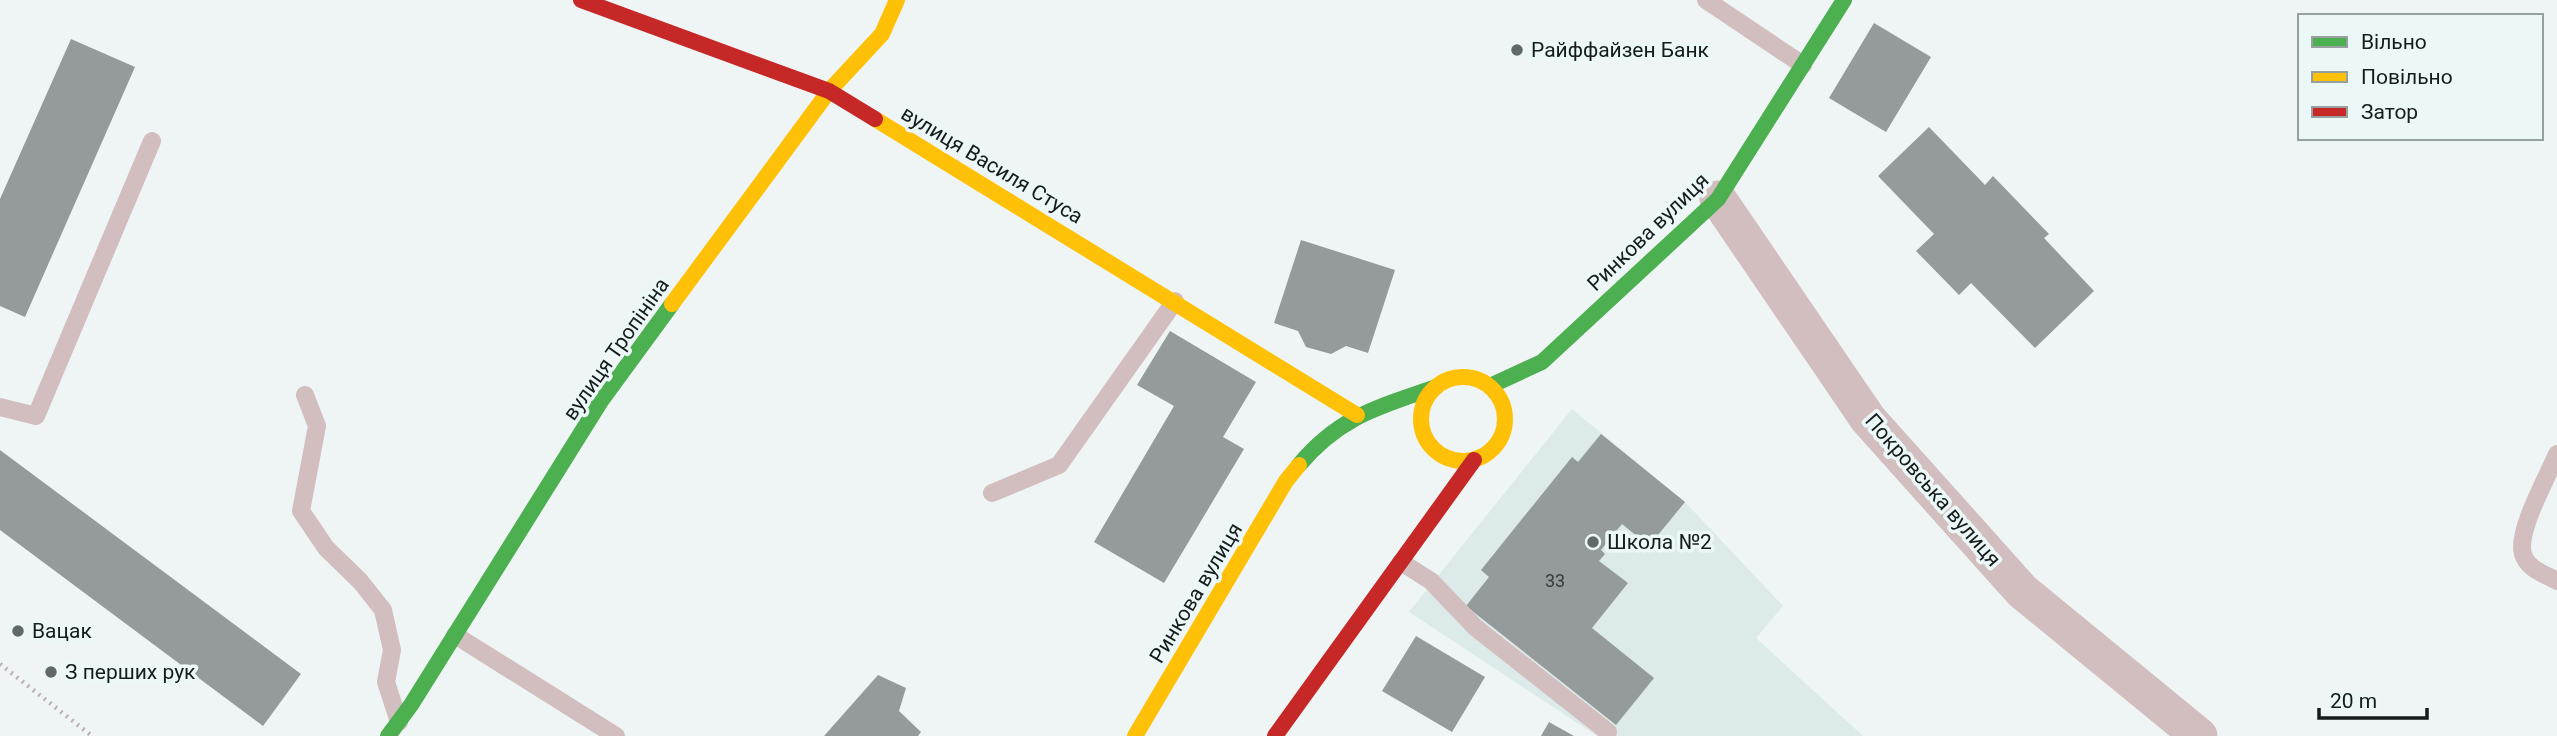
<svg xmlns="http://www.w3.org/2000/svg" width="2557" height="736" font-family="Roboto,sans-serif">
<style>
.built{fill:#dceaea}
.building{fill:#959a9a}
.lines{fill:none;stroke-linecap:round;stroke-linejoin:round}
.path{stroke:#bcb1b2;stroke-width:4.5;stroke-dasharray:2 5;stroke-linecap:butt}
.lane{stroke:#d2bebf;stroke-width:18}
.street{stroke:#d2bebf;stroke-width:37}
.fast{stroke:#4caf50;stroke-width:16}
.slow{stroke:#ffc107;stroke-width:16}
.jam{stroke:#c62828;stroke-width:16}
.poi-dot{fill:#626767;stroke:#ecf8f8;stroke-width:2.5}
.labels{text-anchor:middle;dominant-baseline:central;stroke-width:7;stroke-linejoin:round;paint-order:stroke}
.number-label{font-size:18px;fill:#363b3b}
.poi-label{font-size:21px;fill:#161b1b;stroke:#ecf8f8;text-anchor:start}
.street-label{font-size:21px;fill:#161b1b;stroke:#ecf8f8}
</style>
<rect width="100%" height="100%" fill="#eff5f5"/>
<path class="built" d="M1572,409L1685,502L1783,606L1756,638L1863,736H1597L1409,612Z"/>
<path class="building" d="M1874,23L1931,57L1886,132L1829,98Z
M71,39L135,67L25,317L0,306V199Z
M1929,127L1985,185L1993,176L2049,234L2044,238L2094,291L2035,348L1971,283L1959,295L1916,251L1934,234L1878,176Z
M1301,240L1395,270L1368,353L1346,346L1331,354L1306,347L1298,331L1274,323Z
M1170,331L1256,382L1223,437L1244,449L1164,583L1094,542L1174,406L1137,385Z
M1601,434L1685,502L1649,546L1622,524L1601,550L1605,554L1599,561L1628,583L1592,628L1654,678L1616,725L1466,606L1489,577L1481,570L1572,457L1578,462Z
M0,450L301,674L263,726L0,530Z
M1416,636L1485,677L1452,732L1382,691Z
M878,675L906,688L899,711L921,732L918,736H824Z
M1549,722L1574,736H1541Z"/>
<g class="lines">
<path class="path" d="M0,664L92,736"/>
<path class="lane" d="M1706,0L1803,65
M305,395L317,426L301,511L326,548L360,581L383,610L392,650L386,682L399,722
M0,407L36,416L152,141
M2557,454C2548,476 2516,532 2523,554C2527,569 2545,574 2557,581
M992,493L1059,465L1175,301
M1401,562L1431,581L1476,628L1608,732
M455,635L616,736"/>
<path class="street" d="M1718,199L1868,419L2022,591L2199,736"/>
<path class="fast" d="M1490,386L1542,362L1718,199L1844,0
M1299,465C1340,416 1379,407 1436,387
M388,736L411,705L601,401L672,304"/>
<path class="slow" d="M875,119L1357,415
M672,304L829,91L882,34L897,0
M1421 419a42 42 0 1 1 84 0a42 42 0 1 1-84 0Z
M1135,736L1286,481L1299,465"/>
<path class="jam" d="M581,0L829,91L875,119
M1275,736L1474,460"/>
</g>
<g class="poi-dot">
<circle cx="1517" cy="50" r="7"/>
<circle cx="1593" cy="542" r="7"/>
<circle cx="18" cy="631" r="7"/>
<circle cx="51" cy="672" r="7"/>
</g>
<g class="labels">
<g class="number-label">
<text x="1555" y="580">33</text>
</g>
<g class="poi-label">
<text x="1531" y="50">Райффайзен Банк</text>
<text x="1607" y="542">Школа №2</text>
<text x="32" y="631">Вацак</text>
<text x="65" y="672">З перших рук</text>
</g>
<g class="street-label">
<text transform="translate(992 165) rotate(31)">вулиця Василя Стуса</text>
<text transform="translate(1648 232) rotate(-44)">Ринкова вулиця</text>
<text transform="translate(616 349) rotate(-55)">вулиця Тропініна</text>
<text transform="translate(1933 490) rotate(49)">Покровська вулиця</text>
<text transform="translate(1196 593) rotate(-59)">Ринкова вулиця</text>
</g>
</g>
<rect x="2298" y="14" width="245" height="126" fill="#ecf8f8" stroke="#96a0a0" stroke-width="2"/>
<rect x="2312" y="37" width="35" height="10" fill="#4caf50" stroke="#96a0a0" stroke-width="2"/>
<text x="2361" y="49" font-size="21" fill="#161b1b">Вільно</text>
<rect x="2312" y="72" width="35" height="10" fill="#ffc107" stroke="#96a0a0" stroke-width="2"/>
<text x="2361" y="84" font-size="21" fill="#161b1b">Повільно</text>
<rect x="2312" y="107" width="35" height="10" fill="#c62828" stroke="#96a0a0" stroke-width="2"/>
<text x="2361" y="119" font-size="21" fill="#161b1b">Затор</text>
<path d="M2319 708v10h108v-10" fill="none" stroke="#161b1b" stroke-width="3.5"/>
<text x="2330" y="708" font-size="21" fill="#161b1b" stroke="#ecf8f8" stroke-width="5" paint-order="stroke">20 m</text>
</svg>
